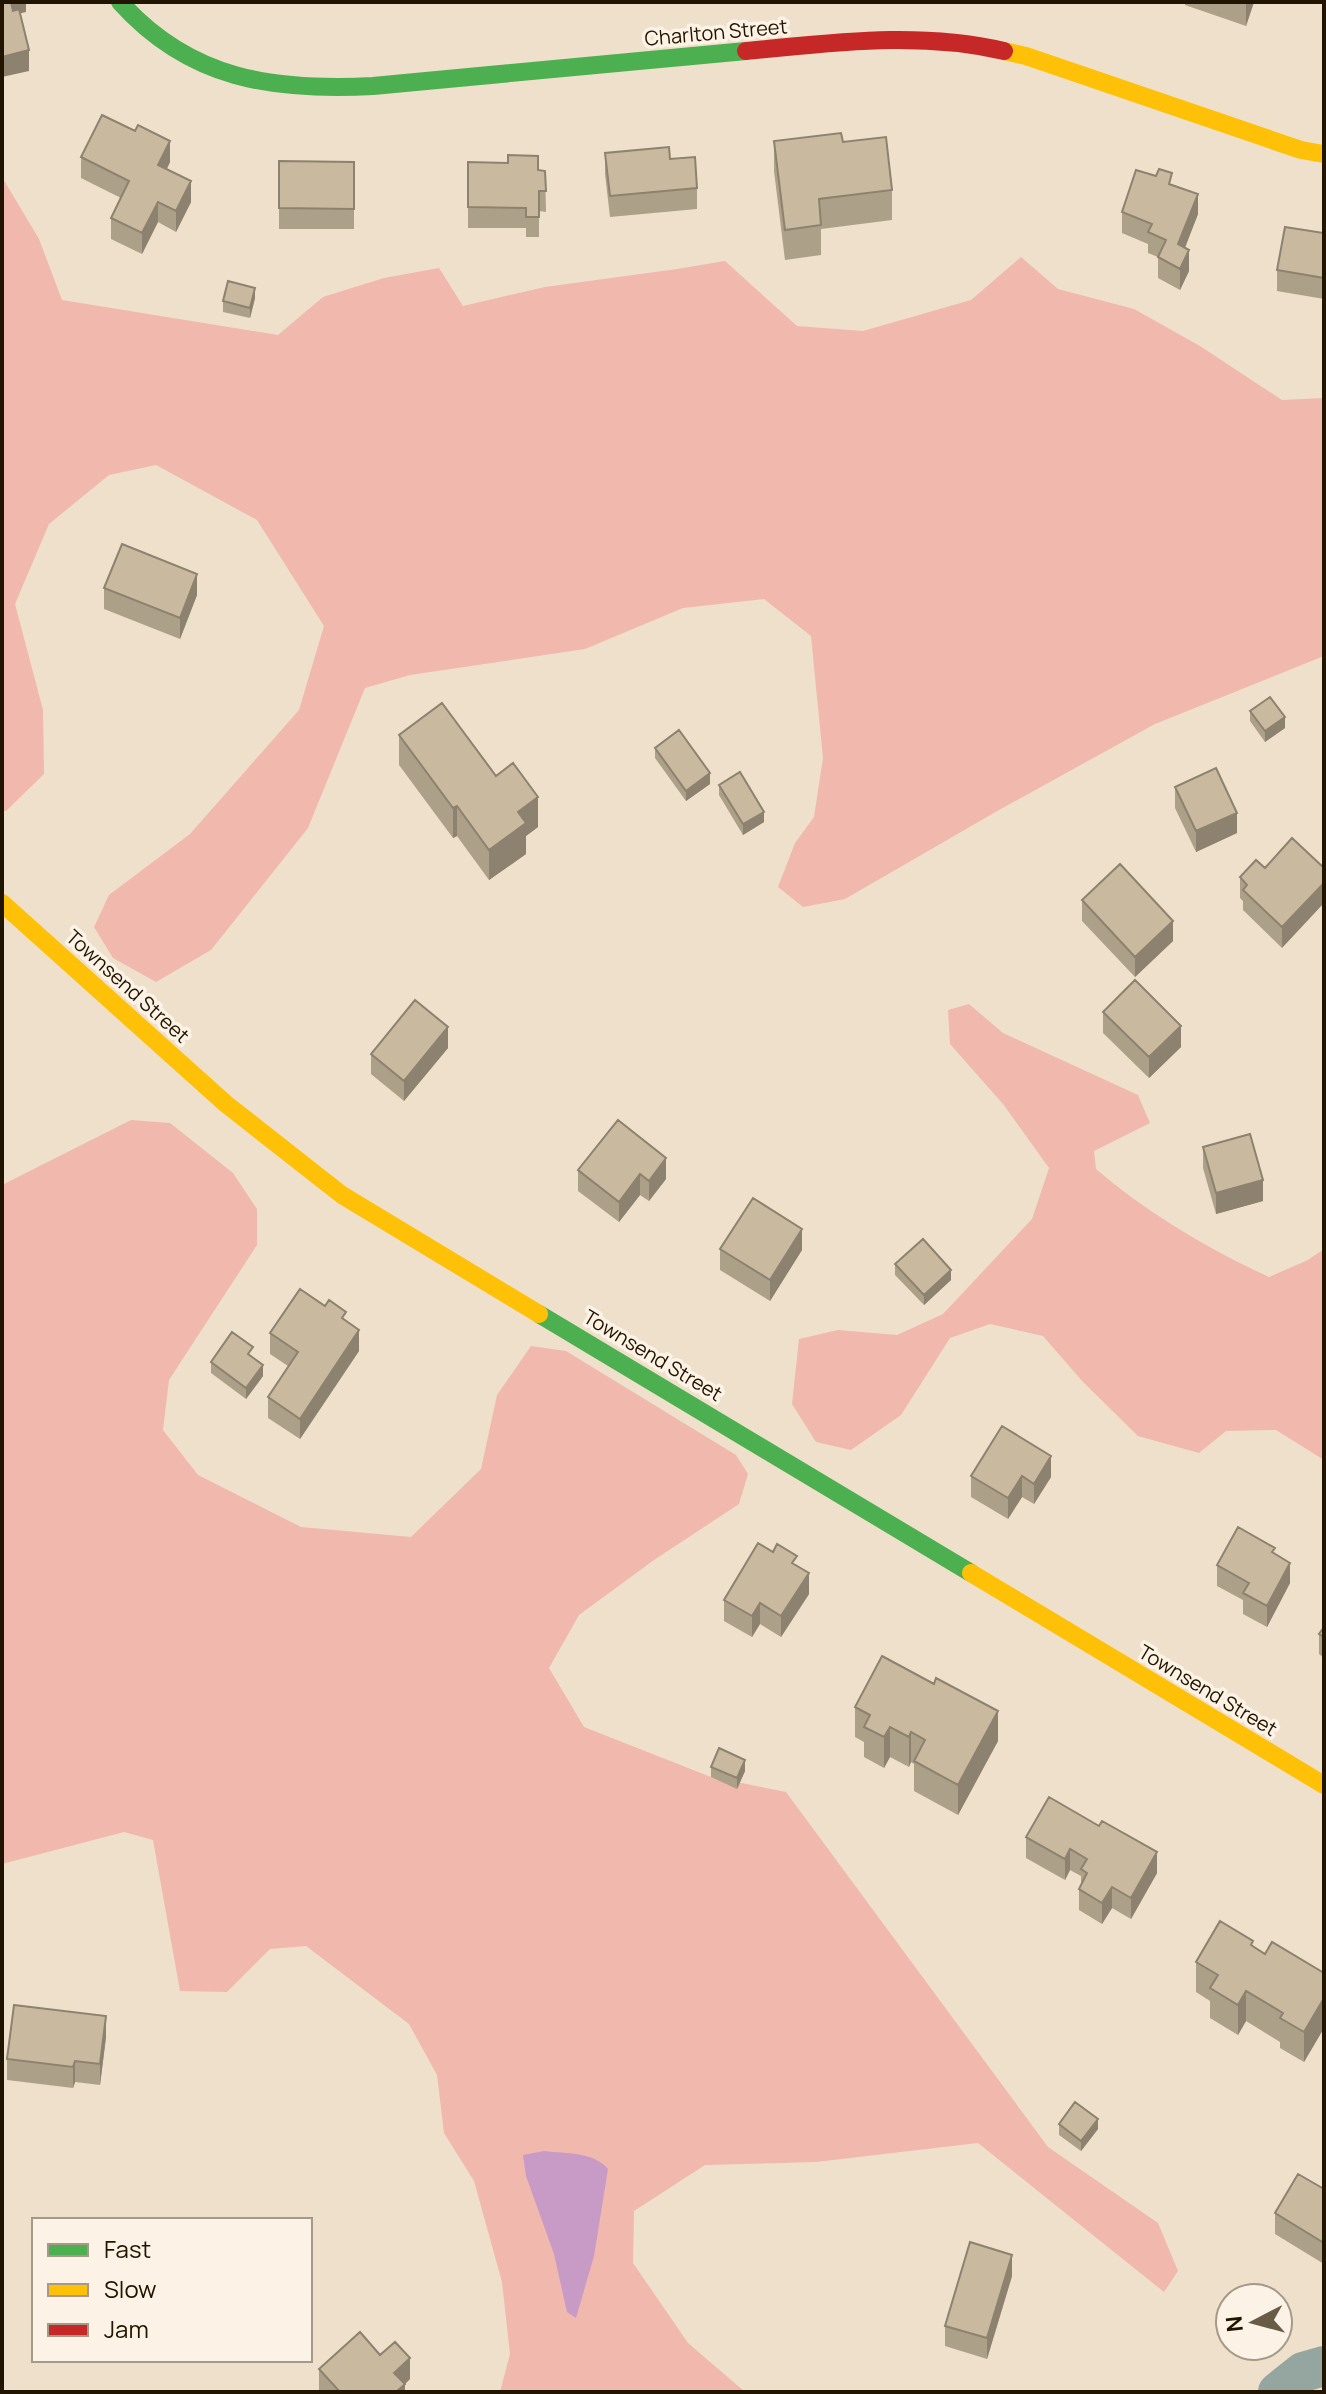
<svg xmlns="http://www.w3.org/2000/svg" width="1326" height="2394" font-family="Manrope,sans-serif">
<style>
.green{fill:#f1b8ae}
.water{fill:#c79bc5}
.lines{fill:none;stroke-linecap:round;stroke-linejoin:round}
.street{stroke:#95a5a0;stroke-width:40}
.fast{stroke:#4caf50;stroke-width:18}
.slow{stroke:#ffc107;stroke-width:18}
.jam{stroke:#c62828;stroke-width:18}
.wall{fill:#ada089}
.shaded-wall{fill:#8d826f}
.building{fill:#c9ba9f;stroke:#8d826f;stroke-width:2}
.labels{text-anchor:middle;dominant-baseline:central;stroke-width:7;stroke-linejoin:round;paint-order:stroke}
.street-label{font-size:20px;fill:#211501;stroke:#fcf3e6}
</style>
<rect width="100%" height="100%" fill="#eee0ca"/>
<path class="green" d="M2,177L39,239L62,300L278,335L323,297L384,278L439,268L463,306L545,287L677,269L725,261L797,326L863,331L971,300L1021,257L1058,289L1134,309L1200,346L1282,400L1324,398V656L1155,724L999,810L845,899L803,907L778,887L795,843L814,817L823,758L811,636L764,599L683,608L585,649L410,675L365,688L308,828L211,950L156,982L113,958L94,927L109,895L190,834L299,710L324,626L257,520L156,465L109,475L49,524L15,604L43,710L44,774L6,811H2Z
M969,1004L1003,1033L1138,1095L1150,1123L1094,1151L1096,1169C1147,1213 1208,1249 1269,1277L1308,1260L1324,1249V1460L1276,1430L1226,1431L1199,1453L1138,1436L1083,1382L1043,1336L990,1324L950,1338L901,1415L851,1450L816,1442L792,1404L799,1339L838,1330L897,1335L943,1314L1032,1219L1049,1168L1003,1104L950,1044L948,1010Z
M131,1120L170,1123L233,1173L257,1209V1245L169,1380L163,1430L198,1475L301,1527L411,1537L481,1469L497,1395L531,1346L566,1351L736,1455L748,1474L739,1504L654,1560L579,1615L549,1668L584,1727L711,1777L786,1792L1048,2147L1158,2223L1178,2271L1164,2292L978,2143L816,2162L705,2165L634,2211L633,2263L688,2343L745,2392H500L510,2354L502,2282L474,2181L444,2133L437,2075L409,2024L306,1946L270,1949L227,1992L180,1991L153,1840L124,1832L2,1864V1185Z"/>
<path class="water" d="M544,2151C566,2154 593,2151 608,2169L594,2256L576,2318L567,2312L554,2254L526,2176L523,2155Z"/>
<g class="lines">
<path class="street" d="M1278,2392L1303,2372L1324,2366"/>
<path class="fast" d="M120,2C190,80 273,91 373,86L746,51
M539,1314L971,1573"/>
<path class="slow" d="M1004,51L1026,56L1301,150L1324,154
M2,903L226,1104L342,1195L539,1314
M971,1573L1324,1785"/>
<path class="jam" d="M746,51C833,43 917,31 1004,51"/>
</g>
<path class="wall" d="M1185,2H1254L1246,26L1185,5Z
M774,141L843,142L892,190V220L821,229V255L785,260L774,171Z
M605,153L670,159L697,188V209L610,217L605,174Z
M81,157L170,162L167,169L191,202L176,232L158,222L142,254L111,239V218L121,198L81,178Z
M279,161L354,162V229H279Z
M468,162L545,171L546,212L539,211V237H526V228H468Z
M1172,185L1198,214L1185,248L1189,271L1180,290L1158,278V257L1148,253V244L1122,233V212Z
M1324,233V299L1277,291V270Z
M255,298L250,318L223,312V301Z
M104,588L197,595L180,639L104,609Z
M1250,711L1285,728L1265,742L1250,721Z
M399,735L496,776L538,827L526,836V854L489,880L457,836L453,838L399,765Z
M655,748L710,784L686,801L655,758Z
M1324,769V802L1323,801V771Z
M719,785L764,822L743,835L719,795Z
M1175,787L1237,833L1196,852L1175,808Z
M1292,838L1282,948L1243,910V901L1240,898V877L1265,868Z
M1082,900L1173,941L1135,977L1082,921Z
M1103,1012L1181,1047L1149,1078L1103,1033Z
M448,1048L404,1101L371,1074V1054Z
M618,1120L666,1179L649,1201L640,1195L619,1222L578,1191V1170Z
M1203,1147L1263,1201L1216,1214L1203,1168Z
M720,1249L802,1250L770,1301L720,1270Z
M895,1264L951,1280L924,1305L895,1275Z
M346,1321L359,1351L300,1439L268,1418V1397L288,1366L270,1354V1333Z
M253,1358L263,1376L246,1399L211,1373V1362Z
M971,1476L1051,1477L1034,1504L1022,1497L1008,1519L971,1497Z
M1275,1554L1290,1583L1267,1627L1243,1614V1600L1217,1586V1565Z
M797,1566L809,1594L781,1637L760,1624L752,1637L724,1621V1600Z
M1324,1627V1658L1319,1654V1634Z
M855,1707L998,1741L958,1815L914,1791V1764L911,1762L909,1767L890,1757L884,1768L864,1757V1742L855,1737Z
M711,1767L745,1771L737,1789L711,1777Z
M1026,1837L1157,1873L1131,1919L1112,1908L1102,1924L1079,1910V1889L1081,1884V1876L1070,1870L1065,1880L1026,1858Z
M1253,1946L1265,1954L1324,1973V2028L1304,2062L1280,2048V2042L1246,2021L1238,2035L1210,2018V2001L1196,1992V1962Z
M106,2037L100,2085L75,2082L73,2088L7,2080V2059Z
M1059,2124L1098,2129L1081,2151L1059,2135Z
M1324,2189V2264L1275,2234V2213Z
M1012,2276L987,2359L945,2346V2326Z
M319,2369L410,2379L405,2384V2392H322L319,2390Z"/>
<path class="shaded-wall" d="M9,2H26V12L9,16Z
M1247,2H1254L1246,26V5Z
M29,50V71L2,77V57Z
M170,141V162L158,186V165Z
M191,181V202L176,232V211Z
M1198,194V214L1178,265V244Z
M158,202V222L142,254V233Z
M1189,250V271L1180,290V269Z
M255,288V298L250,318V308Z
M197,574V595L180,639V618Z
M1285,717V728L1265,742V731Z
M710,773V784L686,801V791Z
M538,797V827L526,836V854L489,880V850L518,812Z
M457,806V836L453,838V808Z
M764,812V822L743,835V824Z
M1237,813V833L1196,852V831Z
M1324,883V903L1282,948V927Z
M1173,921V941L1135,977V957Z
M1181,1026V1047L1149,1078V1057Z
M448,1027V1048L404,1101V1081Z
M666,1158V1179L649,1201V1181Z
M640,1174V1195L619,1222V1202Z
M1263,1180V1201L1216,1214V1193Z
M802,1229V1250L770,1301V1280Z
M951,1270V1280L924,1305V1295Z
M359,1330V1351L300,1439V1419Z
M263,1365V1376L246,1399V1388Z
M1051,1456V1477L1034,1504V1484Z
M1022,1476V1497L1008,1519V1498Z
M1290,1563V1583L1267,1627V1606Z
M809,1573V1594L781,1637V1616Z
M760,1603V1624L752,1637V1616Z
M998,1711V1741L958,1815V1785Z
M890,1727V1757L884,1768V1737Z
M911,1732V1762L909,1767V1737Z
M745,1760V1771L737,1789V1778Z
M1070,1849V1870L1065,1880V1859Z
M1157,1852V1873L1131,1919V1898Z
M1112,1887V1908L1102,1924V1903Z
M1246,1991V2021L1238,2035V2005Z
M1324,1998V2028L1304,2062V2032Z
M106,2016V2037L100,2085V2064Z
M75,2061V2082L73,2088V2067Z
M1098,2119V2129L1081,2151V2141Z
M1012,2255V2276L987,2359V2338Z
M410,2358V2379L396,2392L394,2373Z
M405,2384V2392H396Z"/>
<path class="building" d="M2,2H11L13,11L19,9L29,50L2,57Z
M102,115L135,131L138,125L170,141L158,165L191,181L176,211L158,202L142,233L111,218L129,181L81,157Z
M841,133L843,142L886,137L892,190L819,199L821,225L785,230L774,141Z
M669,147L670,159L695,157L697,188L610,196L605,153Z
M508,155L538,156V170L545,171L546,191H539V217H526V208L468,207V162L508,163Z
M279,161L354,162V209L279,208Z
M1159,169L1172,173L1169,184L1198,194L1178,244L1189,250L1180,269L1158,257L1166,240L1148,232L1152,224L1122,212L1136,170L1156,176Z
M1285,227L1324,233V278L1277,270Z
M228,281L255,288L250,308L223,301Z
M122,544L197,574L180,618L104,588Z
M1270,697L1285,717L1265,731L1250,711Z
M442,703L496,776L513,763L538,797L518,812L526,823L489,850L457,806L453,808L399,735Z
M679,730L710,773L686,791L655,748Z
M1216,768L1237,813L1196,831L1175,787Z
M740,772L764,812L743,824L719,785Z
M1292,838L1324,868V883L1282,927L1243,890L1247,885L1240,877L1256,860L1265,868Z
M1120,864L1173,921L1135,957L1082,900Z
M1135,980L1181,1026L1149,1057L1103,1012Z
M415,1000L448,1027L404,1081L371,1054Z
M618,1120L666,1158L649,1181L640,1174L619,1202L578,1170Z
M1250,1134L1263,1180L1216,1193L1203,1147Z
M753,1198L802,1229L770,1280L720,1249Z
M923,1239L951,1270L924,1295L895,1264Z
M300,1289L325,1306L329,1300L346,1312L342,1318L359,1330L300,1419L268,1397L298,1352L270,1333Z
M232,1332L253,1347L248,1354L263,1365L246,1388L211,1362Z
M1002,1426L1051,1456L1034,1484L1022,1476L1008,1498L971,1476Z
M1238,1527L1275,1548L1272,1552L1290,1563L1267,1606L1243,1593L1249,1583L1217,1565Z
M758,1543L773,1552L777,1544L797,1556L792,1563L809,1573L781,1616L760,1603L752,1616L724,1600Z
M1324,1627V1637L1319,1634Z
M882,1656L934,1684L936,1678L998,1711L958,1785L914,1761L925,1740L911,1732L909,1737L890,1727L884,1737L864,1727L870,1715L855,1707Z
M719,1748L745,1760L737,1778L711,1767Z
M1049,1797L1099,1826L1102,1821L1157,1852L1131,1898L1112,1887L1102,1903L1079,1889L1087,1873L1081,1869L1087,1859L1070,1849L1065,1859L1026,1837Z
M1220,1921L1253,1941L1251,1945L1265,1954L1272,1942L1324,1973V1998L1304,2032L1280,2018L1283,2013L1246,1991L1238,2005L1210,1988L1218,1975L1196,1962Z
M14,2005L106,2016L100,2064L75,2061L73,2067L7,2059Z
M1075,2102L1098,2119L1081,2141L1059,2124Z
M1298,2174L1324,2189V2243L1275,2213Z
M970,2242L1012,2255L987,2338L945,2326Z
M360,2332L380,2355L395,2342L410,2358L394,2373L405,2384L396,2392H340L319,2369Z"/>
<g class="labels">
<g class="street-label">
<text transform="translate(716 32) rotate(-5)">Charlton Street</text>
<text transform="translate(128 986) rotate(42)">Townsend Street</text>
<text transform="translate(653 1355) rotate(31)">Townsend Street</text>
<text transform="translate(1208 1690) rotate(31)">Townsend Street</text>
</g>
</g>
<rect width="1326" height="2394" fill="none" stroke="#211501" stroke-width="8"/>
<rect x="32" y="2218" width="280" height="144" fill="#fcf3e6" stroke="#a49a8a" stroke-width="2"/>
<rect x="48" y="2244" width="40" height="12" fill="#4caf50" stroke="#a49a8a" stroke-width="2"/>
<text x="104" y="2258" font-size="24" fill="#211501">Fast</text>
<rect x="48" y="2284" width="40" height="12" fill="#ffc107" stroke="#a49a8a" stroke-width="2"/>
<text x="104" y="2298" font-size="24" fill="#211501">Slow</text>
<rect x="48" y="2324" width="40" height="12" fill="#c62828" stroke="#a49a8a" stroke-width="2"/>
<text x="104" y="2338" font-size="24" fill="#211501">Jam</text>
<g transform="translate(1254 2322) rotate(264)"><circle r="38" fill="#fcf3e6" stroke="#a49a8a" stroke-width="2"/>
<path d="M0-6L14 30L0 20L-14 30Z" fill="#695c47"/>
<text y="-12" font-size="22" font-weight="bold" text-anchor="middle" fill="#211501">N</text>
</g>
</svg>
